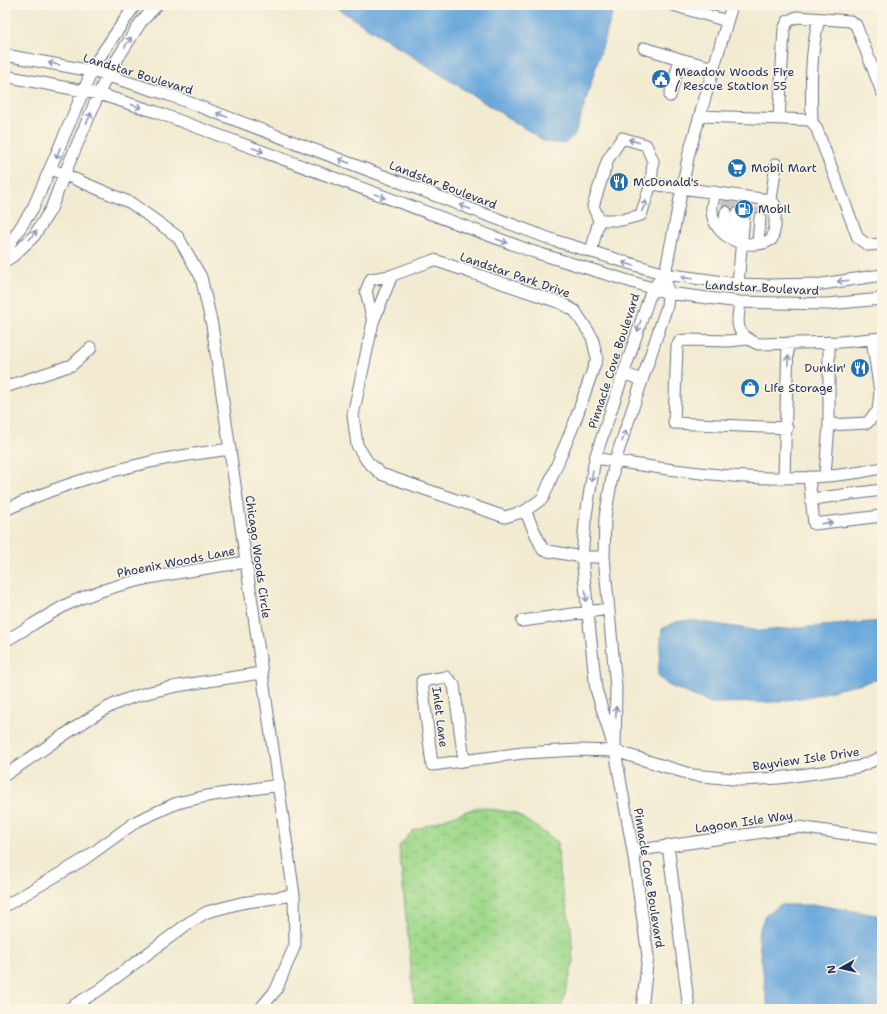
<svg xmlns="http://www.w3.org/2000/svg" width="887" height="1014" font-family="'Shantell Sans',sans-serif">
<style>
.wetland{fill:url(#wetland-marsh);stroke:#5d8474}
.water{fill:#6aa8dc;stroke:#426c9d}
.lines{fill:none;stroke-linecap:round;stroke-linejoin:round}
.minor-tunnel{stroke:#c7c5bb;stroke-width:11;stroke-dasharray:11 5.5;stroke-linecap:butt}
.minor-casing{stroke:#667187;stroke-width:13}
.minor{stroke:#fff;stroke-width:11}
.oneway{stroke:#8d97ae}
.labels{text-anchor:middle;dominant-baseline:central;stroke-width:3;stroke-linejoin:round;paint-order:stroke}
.poi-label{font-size:12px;fill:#1b2f5e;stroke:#fcf5e5;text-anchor:start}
.street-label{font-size:12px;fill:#1b2f5e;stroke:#fcf5e5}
</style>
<defs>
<pattern id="wetland-marsh" width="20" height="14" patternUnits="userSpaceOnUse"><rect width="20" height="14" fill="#9fd88a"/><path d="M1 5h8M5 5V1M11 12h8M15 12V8" fill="none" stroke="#88ba7a"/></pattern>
</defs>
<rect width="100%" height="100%" fill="#fcf5e5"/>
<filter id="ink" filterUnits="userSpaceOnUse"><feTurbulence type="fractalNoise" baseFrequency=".025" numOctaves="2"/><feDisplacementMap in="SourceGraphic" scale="8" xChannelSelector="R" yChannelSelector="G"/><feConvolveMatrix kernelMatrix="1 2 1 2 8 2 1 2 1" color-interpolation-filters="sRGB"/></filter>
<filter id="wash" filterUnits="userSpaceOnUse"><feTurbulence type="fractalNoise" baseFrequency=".012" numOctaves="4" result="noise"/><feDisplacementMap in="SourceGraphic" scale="16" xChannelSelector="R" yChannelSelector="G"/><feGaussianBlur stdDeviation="0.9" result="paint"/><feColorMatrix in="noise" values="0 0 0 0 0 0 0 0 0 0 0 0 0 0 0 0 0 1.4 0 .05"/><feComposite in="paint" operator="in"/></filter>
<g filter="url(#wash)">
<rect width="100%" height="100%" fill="#f2ebd2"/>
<path class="wetland" d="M478,807L515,813L558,842L559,874L571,927L573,964L561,1009H415L399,846L414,830Z"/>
<path class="water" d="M332,5H615L575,135L564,144L546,142Z
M689,620L761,631L882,621V679L870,681L813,696L773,702L711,703L668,685L658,676L662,629L676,622Z
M780,905H818L882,916V1009H768L758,934L765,915Z"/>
</g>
<g filter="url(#ink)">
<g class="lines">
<path class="minor-tunnel" d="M726,212L727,200
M737,214L738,202
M760,218L761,206"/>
<defs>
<path id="minor" d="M673,5L727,21
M644,48L680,59
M5,55L92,71L169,95L556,241L665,274L738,284L768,285L822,284L882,275
M5,76L99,94L156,112L534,252L668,293L740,302L828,304L882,299
M670,96L680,59L714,68
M700,116L810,120L816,127L858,238L868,245L882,244
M779,119L784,29L788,21L797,17L850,21L856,25L882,92
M812,122C811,87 810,53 819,19
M51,169L131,203L178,237L201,277L212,325L294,895L295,945L276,990L260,1009
M651,184L747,197L746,204
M715,192C714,198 711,205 712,211C713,238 751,253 772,239L775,227V205L771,200L776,164
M747,197L771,200
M723,233L726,212
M733,239L737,214
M758,244L760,218
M5,251L33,208L96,62L135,5
M591,252L599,220L593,206L608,159L622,138L646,145L653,161L651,184L641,215L622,220H599
M5,261L13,256L34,236L51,209L64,175L107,75L141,22L157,5
M738,284L744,215
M740,302C737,324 734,334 758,344L840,342L882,338
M373,322L392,275
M747,339L729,341L686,340L680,341L677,346L674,423L787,428
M623,373L642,380
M5,387L72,365L91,348
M829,425L867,423L878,411L880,392L872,339
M595,458C690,473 787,489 882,468
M825,475L829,425V342
M784,477L788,343
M809,477L814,524L882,516
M812,499L882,490
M5,510C50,489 97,474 146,463C173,456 202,453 230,449
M525,511L543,498L574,424L597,358L592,337L575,311L561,303L434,260L390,276L371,279L366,291L373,322L353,415L357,445L367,461L381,474L505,517L525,511L543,550L582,557H604
M522,621L609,609
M5,641C26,629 47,615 68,604C123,578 186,572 245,562
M615,751L616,688L604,557L605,517L615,461L667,306L668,293L665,274L689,153L732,5
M464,761L454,685L446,677L422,681L432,765L523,753L578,750L615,751L693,775L743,780L779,778L858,767L882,757
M5,775C38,754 73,727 107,708C147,686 216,681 261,673
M668,845L689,1009
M633,851L798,827L882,839
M5,906L83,860L137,821L177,803L207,796L279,785
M68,1009L99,990L190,922L207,912L241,903L294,895
M642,1009L648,956L633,851L615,751L596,689L582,557L585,522L595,458L652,289L665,274"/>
</defs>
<use href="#minor" class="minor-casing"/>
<use href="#minor" class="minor"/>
</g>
<defs><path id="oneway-shaft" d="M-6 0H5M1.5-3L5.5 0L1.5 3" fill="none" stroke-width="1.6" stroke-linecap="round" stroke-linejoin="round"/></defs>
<g class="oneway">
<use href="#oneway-shaft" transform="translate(128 42) rotate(-56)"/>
<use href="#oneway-shaft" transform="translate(54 64) rotate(-170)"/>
<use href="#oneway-shaft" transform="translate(136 106) rotate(17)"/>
<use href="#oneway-shaft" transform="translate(222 115) rotate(-159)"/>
<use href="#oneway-shaft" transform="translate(89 118) rotate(-66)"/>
<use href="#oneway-shaft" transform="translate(634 141) rotate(-164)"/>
<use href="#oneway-shaft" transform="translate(258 150) rotate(21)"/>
<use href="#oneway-shaft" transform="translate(58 153) rotate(112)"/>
<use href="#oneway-shaft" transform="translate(344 161) rotate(-159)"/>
<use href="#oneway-shaft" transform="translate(380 196) rotate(20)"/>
<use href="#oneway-shaft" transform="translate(644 206) rotate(-69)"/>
<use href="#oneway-shaft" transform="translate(465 207) rotate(-159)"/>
<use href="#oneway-shaft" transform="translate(33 235) rotate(-51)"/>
<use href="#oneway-shaft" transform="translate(502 241) rotate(20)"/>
<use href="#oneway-shaft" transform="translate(628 264) rotate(-163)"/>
<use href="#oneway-shaft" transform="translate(687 278) rotate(-173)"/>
<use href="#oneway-shaft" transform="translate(843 281) rotate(173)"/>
<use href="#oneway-shaft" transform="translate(639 326) rotate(108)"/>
<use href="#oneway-shaft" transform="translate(788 361) rotate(-90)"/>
<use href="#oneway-shaft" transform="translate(624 436) rotate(-71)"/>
<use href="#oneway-shaft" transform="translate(592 476) rotate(99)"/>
<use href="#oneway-shaft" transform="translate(827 523) rotate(-7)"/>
<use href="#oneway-shaft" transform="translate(586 596) rotate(84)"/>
<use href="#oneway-shaft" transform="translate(616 712) rotate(-89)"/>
</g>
</g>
<defs>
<symbol id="civic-disc" viewBox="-11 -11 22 22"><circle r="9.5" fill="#1f6fb2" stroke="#fcf5e5"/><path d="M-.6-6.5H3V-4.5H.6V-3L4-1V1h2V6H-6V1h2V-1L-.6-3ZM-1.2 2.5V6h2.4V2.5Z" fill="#fff"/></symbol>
<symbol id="supermarket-disc" viewBox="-11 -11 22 22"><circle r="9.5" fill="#1f6fb2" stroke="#fcf5e5"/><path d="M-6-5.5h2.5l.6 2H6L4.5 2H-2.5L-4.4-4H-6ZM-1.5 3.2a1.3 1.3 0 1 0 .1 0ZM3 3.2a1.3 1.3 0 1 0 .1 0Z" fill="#fff"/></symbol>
<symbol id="restaurant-disc" viewBox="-11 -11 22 22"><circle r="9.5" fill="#1f6fb2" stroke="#fcf5e5"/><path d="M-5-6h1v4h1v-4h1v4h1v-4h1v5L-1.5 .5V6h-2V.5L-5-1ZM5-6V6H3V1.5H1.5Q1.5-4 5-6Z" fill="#fff"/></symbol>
<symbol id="fuel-disc" viewBox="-11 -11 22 22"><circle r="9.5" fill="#1f6fb2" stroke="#fcf5e5"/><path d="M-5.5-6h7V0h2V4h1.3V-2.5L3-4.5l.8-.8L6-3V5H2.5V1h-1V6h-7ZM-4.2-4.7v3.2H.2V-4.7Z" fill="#fff"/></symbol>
<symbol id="shop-disc" viewBox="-11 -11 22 22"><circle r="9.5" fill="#1f6fb2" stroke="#fcf5e5"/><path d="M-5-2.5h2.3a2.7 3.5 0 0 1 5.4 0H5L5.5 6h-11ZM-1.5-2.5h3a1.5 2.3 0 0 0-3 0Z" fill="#fff"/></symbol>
</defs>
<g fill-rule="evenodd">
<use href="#civic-disc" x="650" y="68" width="22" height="22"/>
<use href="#supermarket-disc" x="726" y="157" width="22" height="22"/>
<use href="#restaurant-disc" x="608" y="171" width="22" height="22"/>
<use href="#fuel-disc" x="733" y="198" width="22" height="22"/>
<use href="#restaurant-disc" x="849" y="357" width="22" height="22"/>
<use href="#shop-disc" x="739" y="377" width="22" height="22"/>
</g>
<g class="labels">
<g class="poi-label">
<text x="675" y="72">Meadow Woods Fire<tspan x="675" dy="14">/ Rescue Station 55</tspan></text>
<text x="751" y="168">Mobil Mart</text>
<text x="633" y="182">McDonald's</text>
<text x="758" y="209">Mobil</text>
<text x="846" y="368" text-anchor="end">Dunkin'</text>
<text x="764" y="388">Life Storage</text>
</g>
<g class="street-label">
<text transform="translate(138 74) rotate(17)">Landstar Boulevard</text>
<text transform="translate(443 185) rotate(21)">Landstar Boulevard</text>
<text transform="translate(515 275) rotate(19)">Landstar Park Drive</text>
<text transform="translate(762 288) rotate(3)">Landstar Boulevard</text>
<text transform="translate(614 361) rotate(-72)">Pinnacle Cove Boulevard</text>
<text transform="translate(258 557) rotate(82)">Chicago Woods Circle</text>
<text transform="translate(176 562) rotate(-11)">Phoenix Woods Lane</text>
<text transform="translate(440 717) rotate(83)">Inlet Lane</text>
<text transform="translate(806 759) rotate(-8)">Bayview Isle Drive</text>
<text transform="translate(744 822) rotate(-8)">Lagoon Isle Way</text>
<text transform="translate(649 878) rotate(81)">Pinnacle Cove Boulevard</text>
</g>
</g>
<rect width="887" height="1014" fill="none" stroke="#fcf5e5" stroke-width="20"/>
<g transform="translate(841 968) rotate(262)" stroke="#fcf5e5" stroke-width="3" paint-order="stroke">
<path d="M0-3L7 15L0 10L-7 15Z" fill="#1b2f5e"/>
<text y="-6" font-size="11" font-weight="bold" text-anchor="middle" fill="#1b2f5e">N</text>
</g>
</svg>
